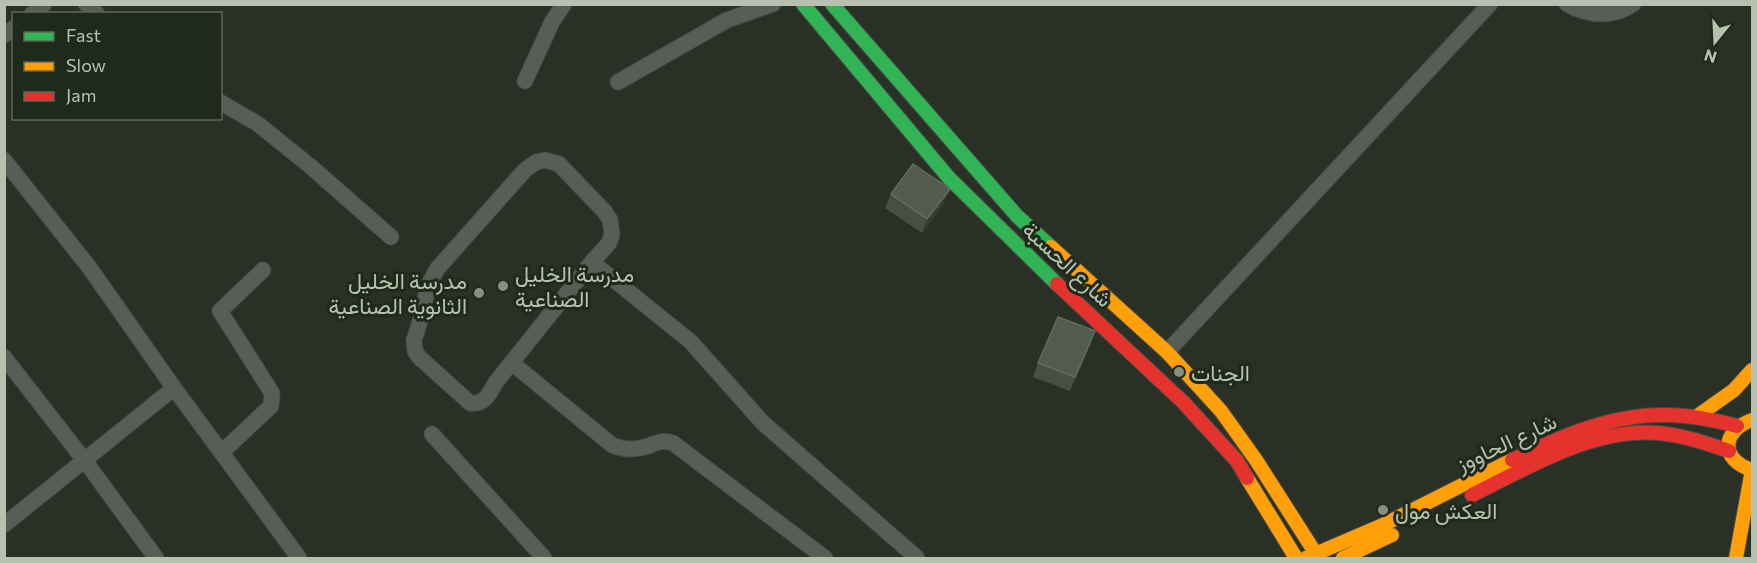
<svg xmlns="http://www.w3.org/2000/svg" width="1757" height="563" font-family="Commissioner,Vazirmatn,sans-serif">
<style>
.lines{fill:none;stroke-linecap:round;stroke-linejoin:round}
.street-casing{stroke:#464b44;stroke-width:17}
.fast-casing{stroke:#464b44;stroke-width:16}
.slow-casing{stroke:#464b44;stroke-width:16}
.jam-casing{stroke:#464b44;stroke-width:16}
.street{stroke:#585e55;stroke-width:15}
.fast{stroke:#30b455;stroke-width:14}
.slow{stroke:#ff9f0a;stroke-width:14}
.jam{stroke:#e5322d;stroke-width:14}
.wall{fill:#474e43}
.shaded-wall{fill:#373d33}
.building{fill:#535a4f;stroke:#636a5e;stroke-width:1.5}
.poi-dot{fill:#858f7f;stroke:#202a1a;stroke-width:2}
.labels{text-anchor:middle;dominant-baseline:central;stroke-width:6;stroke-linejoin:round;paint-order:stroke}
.street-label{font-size:22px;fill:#b6c2af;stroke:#202a1a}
.poi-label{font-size:22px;fill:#b6c2af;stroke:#202a1a;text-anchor:start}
</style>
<rect width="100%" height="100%" fill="#2a3026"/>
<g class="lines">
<defs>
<path id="street" d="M86,4L97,14
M1567,4C1588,16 1613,18 1633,4
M32,14L44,4
M4,35L14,28
M525,81L552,22L564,4
M618,82L727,20L773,4
M220,102L258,124L310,166L391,237
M4,160L89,267L174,388L299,558
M545,160L559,164L605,212L610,220L612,234L609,243L592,262L496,382C489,394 485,405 470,403L420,358L415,351L414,340L424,309L427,288L437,269L525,170L536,162Z
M592,262L691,342L763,423L917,558
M1167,352L1490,4
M4,357L85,461L156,558
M512,363L612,445C621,449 630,450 640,448C653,446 660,438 673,443L825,558
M432,434L544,558
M222,452L271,406L272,393L220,311L263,270
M4,525L174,388"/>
<path id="fast" d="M803,4L949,178L1057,284
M832,4L1017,216L1051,247"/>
<path id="slow" d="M1051,247L1167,352L1221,411L1256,460L1316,554L1315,558
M1696,417L1734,390L1752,370
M1752,420C1721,431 1720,460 1752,470
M1247,478L1296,558
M1306,558L1383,525L1512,460
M1343,558L1392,535
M1736,558L1752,470"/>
<path id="jam" d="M1057,284L1183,402L1237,461L1247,478
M1512,460C1560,437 1613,413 1668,415C1691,415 1714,420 1737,426
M1472,495C1529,467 1592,428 1658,433C1682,435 1706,443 1729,451"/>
</defs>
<use href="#street" class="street-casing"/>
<use href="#fast" class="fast-casing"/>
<use href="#slow" class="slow-casing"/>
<use href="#jam" class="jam-casing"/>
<use href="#street" class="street"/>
<use href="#fast" class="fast"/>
<use href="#slow" class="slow"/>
<use href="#jam" class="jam"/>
</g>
<path class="wall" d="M891,194L944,203L922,233L885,208Z
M1095,331L1090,346L1070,391L1033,377L1038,363Z"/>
<path class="shaded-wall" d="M950,189L944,203L922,233L927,219Z
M1095,331L1090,346L1070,391L1075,377Z"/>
<path class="building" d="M913,164L950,189L927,219L891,194Z
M1058,317L1095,331L1075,377L1038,363Z"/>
<g class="poi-dot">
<circle cx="503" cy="286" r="6"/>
<circle cx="479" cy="293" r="6"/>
<circle cx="1179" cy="372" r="6"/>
<circle cx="1383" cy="510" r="6"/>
</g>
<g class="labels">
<g class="street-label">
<text transform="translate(1068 264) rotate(43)">شارع الحسبة</text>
<text transform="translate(1506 442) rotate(-25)">شارع الحاووز</text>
</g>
<g class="poi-label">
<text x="515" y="273">مدرسة الخليل<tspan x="515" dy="25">الصناعية</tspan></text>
<text x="467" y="280" text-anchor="end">مدرسة الخليل<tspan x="467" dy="25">الثانوية الصناعية</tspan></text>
<text x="1191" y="372">الجنات</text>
<text x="1395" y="510">العكش مول</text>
</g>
</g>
<rect width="1757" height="563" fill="none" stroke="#b6c2af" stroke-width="12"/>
<rect x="12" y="12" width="210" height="108" fill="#202a1a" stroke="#5c6756" stroke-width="1.5"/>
<rect x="24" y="32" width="30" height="9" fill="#30b455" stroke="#5c6756" stroke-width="1.5"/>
<text x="66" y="42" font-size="18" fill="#b6c2af">Fast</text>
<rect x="24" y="62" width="30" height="9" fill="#ff9f0a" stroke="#5c6756" stroke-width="1.5"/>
<text x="66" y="72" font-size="18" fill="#b6c2af">Slow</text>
<rect x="24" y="92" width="30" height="9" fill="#e5322d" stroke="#5c6756" stroke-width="1.5"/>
<text x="66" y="102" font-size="18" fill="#b6c2af">Jam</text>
<g transform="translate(1715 42) rotate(198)" stroke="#202a1a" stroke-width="4.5" paint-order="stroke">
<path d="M0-4.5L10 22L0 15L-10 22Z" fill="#b6c2af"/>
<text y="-9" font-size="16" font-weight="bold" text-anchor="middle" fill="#b6c2af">N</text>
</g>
</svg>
